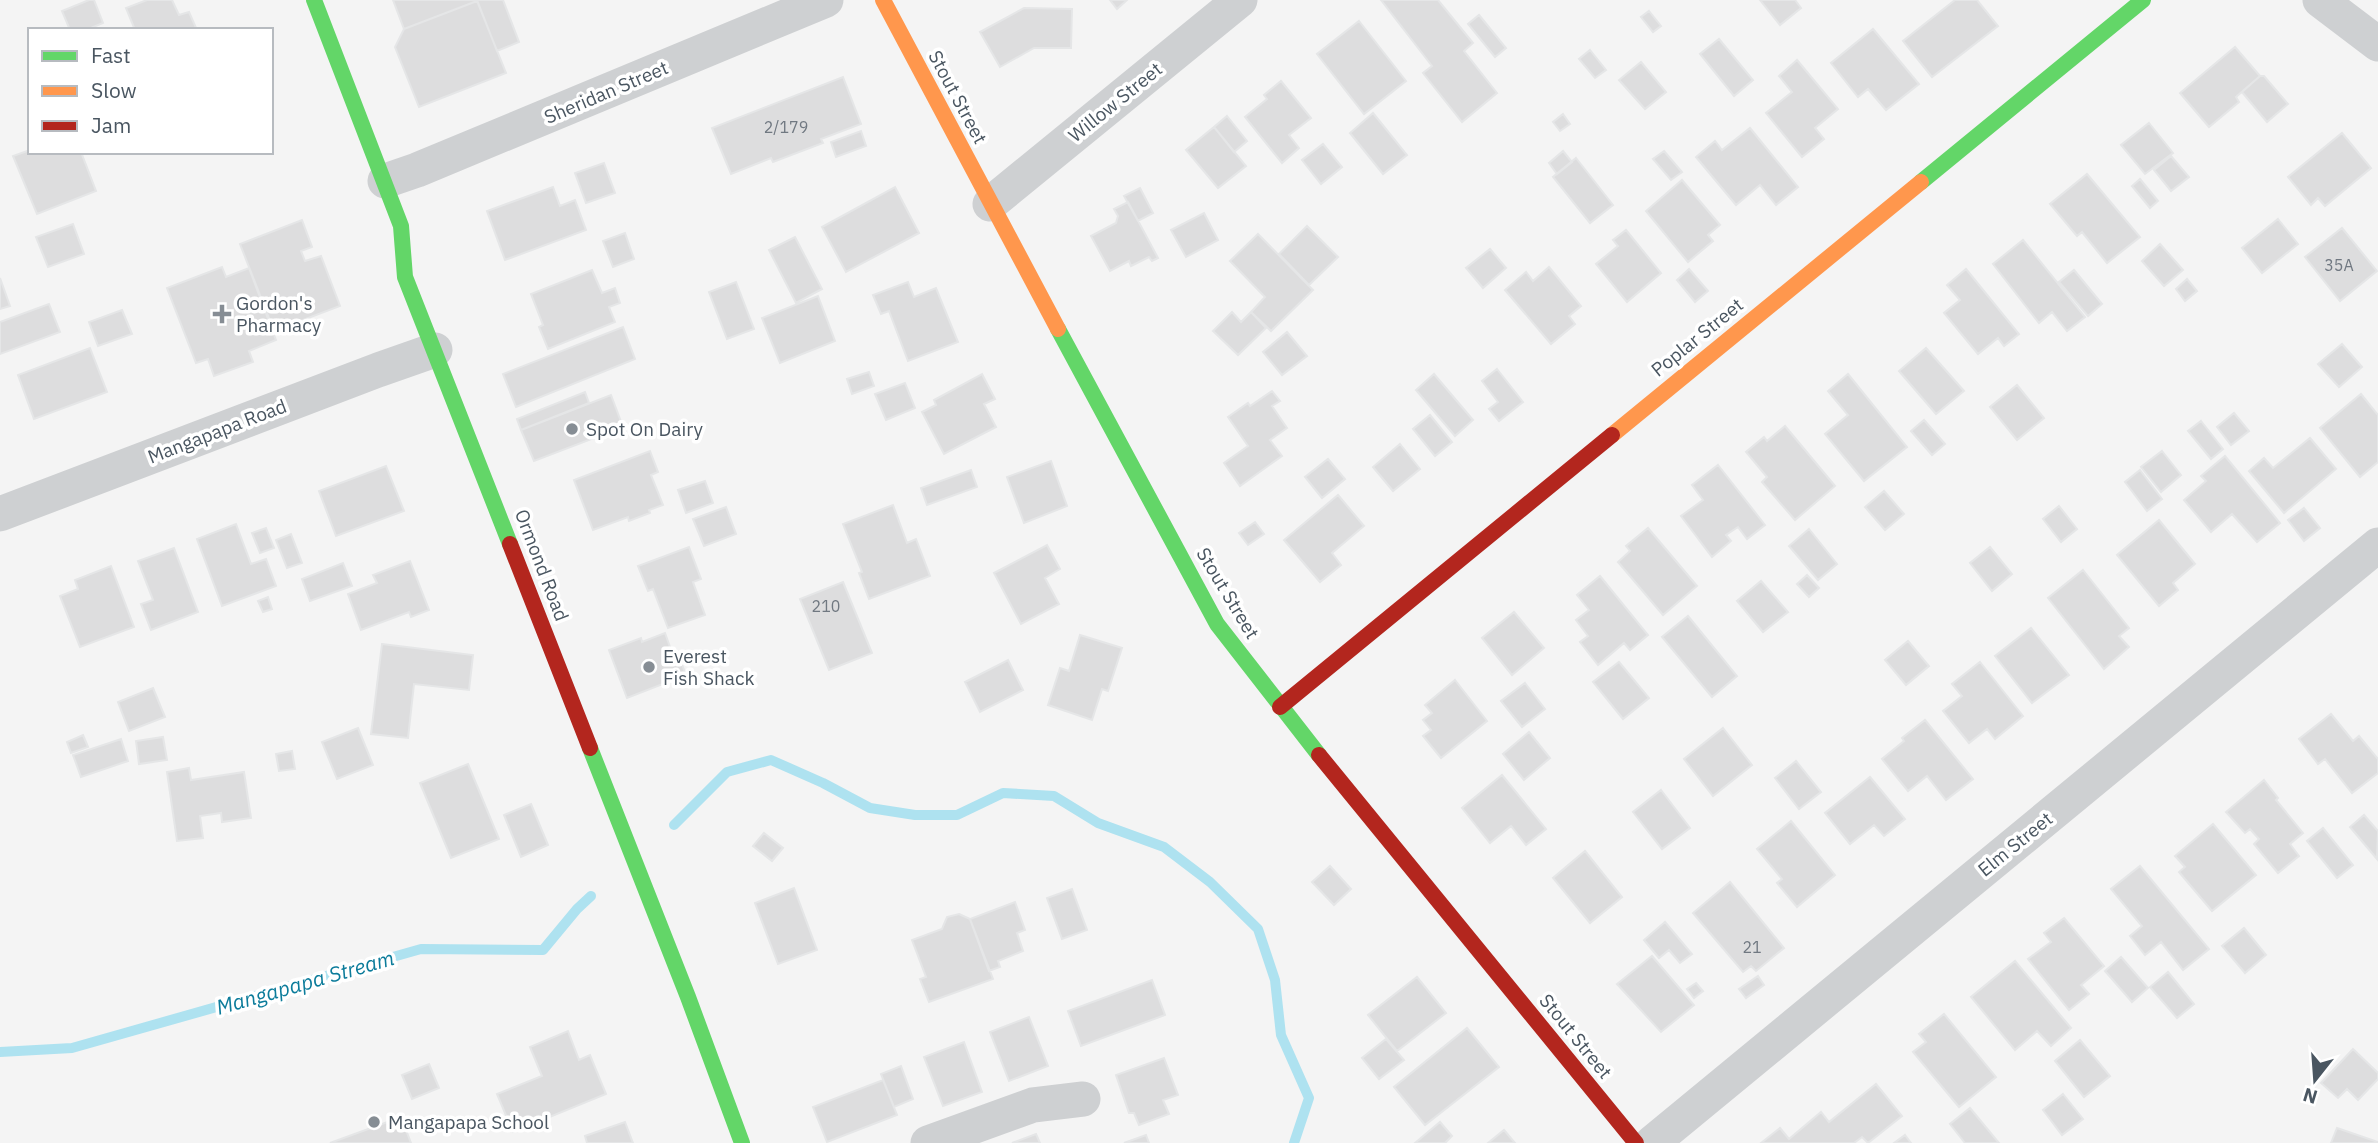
<svg xmlns="http://www.w3.org/2000/svg" width="2378" height="1143" font-family="'IBM Plex Sans',sans-serif">
<style>
.lines{fill:none;stroke-linecap:round;stroke-linejoin:round}
.stream{stroke:#aee2f0;stroke-width:10}
.building{fill:#ddddde;stroke:#e5e6e7;stroke-width:2}
.street{stroke:#ced0d2;stroke-width:35}
.fast{stroke:#63d668;stroke-width:16}
.slow{stroke:#ff974d;stroke-width:16}
.jam{stroke:#b3261e;stroke-width:16}
.poi-dot{fill:#868d94;stroke:#fff;stroke-width:2.5}
.labels{text-anchor:middle;dominant-baseline:central;stroke-width:7;stroke-linejoin:round;paint-order:stroke}
.number-label{font-size:16px;fill:#707881}
.street-label{font-size:19px;fill:#4a5661;stroke:#fff}
.poi-label{font-size:19px;fill:#4a5661;stroke:#fff;text-anchor:start}
.water-label{font-size:21px;font-style:italic;fill:#0c7c9b;stroke:#fff}
</style>
<rect width="100%" height="100%" fill="#f4f4f4"/>
<g class="lines">
<path class="stream" d="M674,825L727,772L771,760L823,783L870,808L915,815H957L1003,793L1054,796L1098,823L1164,847L1210,882L1258,929L1275,980L1281,1035L1309,1098L1294,1143
M0,1052L72,1048L421,949L543,950L577,909L591,896"/>
</g>
<path class="building" d="M89,0H94L103,23L86,30H70L62,11Z
M147,0H172L179,15L189,12L197,30H135L126,8Z
M393,0H477V1L404,29Z
M477,0H503L519,42L497,51Z
M1110,0H1127L1117,9Z
M1381,0H1438L1473,43L1464,51L1497,93L1462,122L1423,73L1432,66Z
M1760,0H1795L1801,8L1780,25Z
M1955,0H1977L1998,26L1932,77L1903,41Z
M477,1L506,73L419,107L395,47L404,29Z
M1024,8L1072,9L1071,48H1034L1000,67L980,32Z
M1649,11L1661,26L1653,32L1641,17Z
M1479,15L1506,48L1495,57L1468,24Z
M1359,21L1406,81L1364,114L1317,54Z
M1873,29L1919,84L1886,110L1868,89L1858,97L1831,63Z
M1719,39L1753,80L1734,96L1700,54Z
M2235,47L2260,76L2236,97L2239,102L2209,127L2180,93Z
M1590,50L1606,70L1595,78L1579,59Z
M1797,60L1838,109L1815,128L1824,139L1802,157L1766,113L1792,92L1779,76Z
M1641,62L1666,92L1645,109L1619,80Z
M2260,76H2264L2288,104L2267,122L2242,92Z
M843,77L861,124L821,139L823,143L773,162L771,158L731,174L712,128Z
M1281,81L1311,118L1289,135L1299,148L1282,163L1245,117L1267,99L1264,95Z
M1373,113L1407,155L1383,174L1350,133Z
M1563,114L1570,124L1560,131L1553,122Z
M1227,116L1247,141L1234,152L1214,127Z
M2149,123L2173,153L2145,174L2121,145Z
M1214,127L1246,166L1218,188L1186,150Z
M1750,128L1798,187L1776,205L1760,185L1736,205L1696,157L1715,141L1722,150Z
M861,131L866,146L836,157L831,142Z
M2342,133L2371,168L2325,206L2318,198L2311,205L2288,177Z
M1323,144L1342,167L1321,184L1302,160Z
M30,150V152H81L96,191L37,214L13,156Z
M1563,151L1572,162L1557,174L1549,163Z
M1664,151L1682,172L1671,180L1653,159Z
M2171,156L2189,177L2171,191L2154,170Z
M1576,158L1613,205L1590,223L1553,177Z
M604,163L615,193L586,203L575,173Z
M2087,174L2140,237L2107,263L2082,232L2077,236L2050,204Z
M2140,179L2158,201L2150,208L2132,186Z
M1682,180L1720,225L1708,235L1713,241L1688,262L1646,211Z
M553,187L560,206L575,200L586,230L505,260L487,211Z
M895,187L919,233L846,272L822,227Z
M1140,188L1153,213L1138,221L1124,196Z
M1128,202L1158,258L1152,261L1149,257L1131,266L1129,261L1110,271L1091,236L1116,223L1118,216L1114,209Z
M1204,213L1218,240L1186,257L1171,230Z
M2278,219L2298,244L2262,273L2242,248Z
M302,220L312,247L301,251L305,261L321,256L340,306L274,331L240,244Z
M73,224L84,254L48,267L36,237Z
M1307,226L1338,257L1309,285L1279,254Z
M2342,228L2377,271L2340,301L2305,257Z
M1626,230L1661,273L1627,302L1596,264L1618,246L1613,240Z
M625,233L634,259L613,267L603,241Z
M1258,234L1313,290L1271,331L1251,312L1265,297L1230,261Z
M795,237L822,289L796,303L769,250Z
M2023,240L2085,317L2067,331L2052,312L2039,323L1993,264Z
M2160,244L2183,270L2164,286L2142,261Z
M1490,249L1506,268L1483,288L1466,268Z
M222,267L226,277L249,268L276,340L249,351L253,362L214,376L208,359L196,363L167,288Z
M1549,267L1581,306L1569,316L1575,324L1551,344L1505,290L1526,272L1533,281Z
M1689,269L1708,291L1695,302L1677,280Z
M1966,269L2019,334L2004,346L1998,338L1978,354L1944,313L1960,300L1947,285Z
M592,270L602,293L615,288L620,303L609,307L615,322L548,349L539,327L543,325L531,294Z
M2074,270L2102,304L2088,316L2059,282Z
M0,278L10,306L0,309Z
M2187,279L2197,291L2185,301L2176,289Z
M736,282L754,329L727,339L709,292Z
M908,282L914,297L936,288L958,342L908,361L889,311L881,314L873,295Z
M818,296L835,341L780,363L762,318Z
M49,304L60,332L0,354V322Z
M122,310L132,334L98,346L89,322Z
M1232,312L1241,322L1251,312L1266,328L1238,355L1213,331Z
M623,327L635,359L516,407L503,374Z
M1287,332L1307,356L1282,375L1263,352Z
M2342,344L2362,367L2339,387L2318,364Z
M90,348L107,392L34,419L18,375Z
M1926,348L1964,391L1936,414L1899,371Z
M1497,369L1523,402L1499,421L1489,409L1498,402L1482,381Z
M869,372L874,386L852,394L847,379Z
M982,374L995,399L984,404L996,427L944,454L922,412L936,405L934,400Z
M1434,374L1473,420L1455,436L1416,390Z
M1848,374L1907,447L1864,481L1825,434L1848,415L1828,391Z
M905,383L915,408L886,420L875,394Z
M2017,385L2044,418L2017,440L1990,407Z
M1272,391L1280,401L1272,406L1287,428L1270,440L1282,456L1240,486L1224,463L1248,446L1228,417L1248,403L1250,406Z
M585,392L589,403L521,430L517,419Z
M2361,394L2378,415V462L2360,477L2320,428Z
M611,395L623,427L534,461L521,430Z
M2234,413L2249,431L2231,445L2217,427Z
M1430,415L1452,442L1435,456L1413,429Z
M1924,420L1945,444L1932,455L1911,431Z
M2201,421L2223,449L2211,459L2188,431Z
M1785,426L1835,486L1795,520L1762,482L1767,477L1746,452L1764,437L1767,441Z
M2310,438L2336,469L2284,513L2249,471L2264,458L2273,468Z
M1400,444L1420,469L1393,491L1373,467Z
M650,451L658,472L651,475L663,505L649,510L650,513L629,521L628,517L593,530L574,480Z
M2162,451L2181,475L2161,492L2141,467Z
M2225,456L2280,523L2257,542L2232,514L2211,532L2184,500L2206,481L2201,476Z
M1328,459L1345,479L1322,498L1305,477Z
M1051,461L1067,506L1024,523L1007,477Z
M1718,465L1765,525L1747,539L1738,527L1726,535L1731,541L1712,557L1681,516L1703,500L1692,485Z
M386,466L404,511L336,536L319,491Z
M971,470L977,487L927,505L921,488Z
M2140,470L2162,499L2147,511L2125,482Z
M705,481L713,503L686,513L678,490Z
M1884,491L1904,514L1885,530L1865,507Z
M1338,495L1364,526L1332,553L1341,565L1320,582L1284,540Z
M893,505L907,543L916,539L930,576L869,599L859,573L862,572L843,524Z
M2059,506L2077,529L2061,542L2043,519Z
M726,507L736,534L704,546L693,519Z
M2304,508L2320,528L2304,541L2288,520Z
M2159,520L2195,564L2173,583L2178,590L2159,606L2117,555Z
M1255,522L1264,534L1248,545L1239,533Z
M236,524L251,564L266,559L276,586L222,606L197,539Z
M266,528L274,548L260,553L252,533Z
M1648,528L1697,586L1663,615L1618,562L1630,551L1626,546Z
M1809,529L1837,564L1818,580L1789,546Z
M291,534L302,563L287,568L276,540Z
M1047,545L1060,569L1045,578L1059,604L1021,624L994,573Z
M689,547L701,579L693,582L705,615L668,628L653,589L648,591L638,566Z
M1990,547L2012,574L1992,591L1970,563Z
M174,548L198,612L151,630L141,604L153,600L138,561Z
M410,561L429,610L411,617L409,612L361,630L348,594L377,583L373,575Z
M343,563L352,586L310,601L302,579Z
M111,566L134,627L80,647L60,596L78,589L75,580Z
M2083,570L2129,628L2119,636L2129,647L2104,669L2048,598Z
M1807,575L1819,588L1809,597L1797,584Z
M1600,576L1648,635L1630,650L1624,643L1598,665L1580,642L1588,636L1576,620L1589,610L1577,595Z
M1761,581L1788,612L1763,632L1737,601Z
M843,582L872,653L829,670L800,599Z
M268,597L272,609L263,612L258,601Z
M1514,612L1544,648L1512,675L1482,638Z
M1688,616L1737,676L1712,697L1662,637Z
M2031,628L2069,675L2032,703L1995,656Z
M665,633L674,658L679,657L686,675L627,698L609,650L641,638L642,642Z
M1080,635L1122,648L1108,691L1102,689L1092,720L1048,705L1060,668L1069,671Z
M1908,641L1929,666L1906,685L1885,660Z
M382,644L473,655L469,690L414,684L408,738L371,734Z
M1008,660L1023,690L980,712L965,682Z
M1619,662L1649,698L1623,719L1593,682Z
M1980,662L2023,716L1995,739L1987,729L1969,743L1943,711L1962,696L1952,684Z
M1455,680L1487,721L1441,758L1423,736L1431,730L1423,720L1432,713L1425,705Z
M1525,683L1545,709L1522,727L1501,701Z
M153,688L165,717L129,731L118,702Z
M2331,714L2353,741L2359,736L2378,759V773L2352,793L2325,759L2318,764L2299,739Z
M1925,720L1973,779L1946,800L1927,776L1908,791L1882,759L1904,741L1902,738Z
M358,728L373,765L337,779L322,742Z
M1723,728L1752,765L1713,796L1684,759Z
M1529,732L1550,758L1524,780L1503,754Z
M83,735L88,747L71,753L67,742Z
M163,737L167,760L139,764L136,741Z
M121,739L128,761L81,777L73,755Z
M292,751L295,769L279,771L276,754Z
M1796,761L1821,792L1799,809L1775,778Z
M468,764L499,839L451,858L420,783Z
M189,768L191,780L244,772L251,818L222,822L221,813L200,816L203,838L177,841L167,772Z
M1502,775L1546,829L1526,845L1511,826L1490,843L1462,808Z
M1870,777L1905,819L1884,836L1874,825L1850,844L1825,813Z
M2264,780L2278,798L2276,800L2303,833L2290,844L2299,856L2278,873L2254,844L2259,839L2250,829L2245,833L2226,812Z
M1661,790L1690,828L1662,849L1633,812Z
M531,804L548,845L521,857L504,815Z
M2364,815L2378,831L2377,859L2350,827Z
M1791,821L1835,875L1797,907L1777,883L1782,879L1757,849Z
M2213,824L2256,875L2212,911L2179,872L2185,867L2175,856Z
M2323,828L2353,865L2337,878L2307,841Z
M764,833L783,848L772,861L753,846Z
M1585,851L1622,897L1590,923L1553,878Z
M1330,866L1351,889L1334,905L1312,882Z
M2140,866L2209,949L2183,970L2161,942L2145,955L2130,936L2142,926L2111,889Z
M1730,882L1784,948L1756,971L1751,966L1743,972L1693,913Z
M794,888L817,950L778,964L755,903Z
M1072,889L1087,930L1062,939L1047,898Z
M1015,902L1025,930L1017,933L1023,951L998,961L1000,967L989,971L970,919Z
M959,914L970,919L993,979L929,1002L920,979L926,977L912,940L942,929L947,917Z
M2064,918L2104,966L2081,985L2089,994L2069,1010L2028,959L2051,942L2044,933Z
M1665,922L1692,954L1680,963L1669,950L1659,958L1644,940Z
M2244,928L2266,955L2245,973L2222,946Z
M1652,956L1694,1005L1661,1032L1617,984Z
M2121,957L2148,988L2132,1002L2105,971Z
M2015,961L2071,1028L2051,1046L2037,1031L2015,1050L1971,997Z
M2168,972L2194,1004L2177,1018L2150,987Z
M1758,976L1764,985L1746,998L1739,989Z
M1417,977L1446,1013L1397,1051L1368,1015Z
M1152,980L1165,1015L1081,1046L1068,1011Z
M1696,983L1703,991L1694,998L1687,989Z
M1944,1014L1996,1077L1959,1107L1913,1052L1926,1042L1919,1034Z
M1029,1017L1048,1066L1009,1081L990,1032Z
M1467,1028L1499,1067L1425,1125L1394,1087Z
M568,1031L579,1060L590,1055L606,1094L513,1132L497,1094L542,1076L530,1047Z
M1386,1039L1404,1060L1379,1079L1362,1058Z
M2080,1040L2110,1076L2084,1097L2055,1061Z
M964,1042L982,1092L943,1106L924,1057Z
M2353,1049L2378,1073V1079L2358,1100L2347,1089L2338,1098L2321,1083Z
M1164,1058L1178,1095L1163,1100L1169,1114L1139,1125L1134,1113H1129L1116,1075Z
M429,1064L439,1088L412,1099L402,1075Z
M901,1066L913,1099L894,1107L881,1074Z
M883,1080L897,1115L827,1142L813,1107Z
M1876,1084L1902,1116L1868,1143L1862,1137L1854,1143H1761L1780,1128L1789,1139L1821,1112L1829,1122Z
M2063,1094L2083,1119L2062,1135L2043,1110Z
M1970,1108L1999,1143H1965L1950,1124Z
M401,1117L411,1143H330Z
M625,1122L633,1143H587L585,1136Z
M1440,1122L1452,1136L1445,1143H1415Z
M2337,1128L2378,1142V1143H2331Z
M1504,1130L1515,1143H1488Z
M1036,1134L1040,1143H1012Z
M1146,1135L1149,1143H1124Z
M1905,1135L1911,1143H1894Z"/>
<g class="lines">
<path class="street" d="M2320,0L2378,44
M385,181L417,170L826,0
M990,204L1240,0
M0,514L378,370L435,350
M928,1143L1033,1105L1083,1099
M1652,1143L2378,545"/>
<path class="fast" d="M314,0L401,226L405,277L510,544
M1921,182L2143,0
M1058,329L1217,624L1319,755
M590,748L688,997L742,1143"/>
<path class="slow" d="M883,0L1058,329
M1612,435L1921,182"/>
<path class="jam" d="M510,544L590,748
M1280,707L1612,435
M1319,755L1636,1143"/>
</g>
<g class="poi-dot">
<path d="M218.5 303.5h7v7h7v7h-7v7h-7v-7h-7v-7h7z"/>
<circle cx="572" cy="429" r="7"/>
<circle cx="649" cy="667" r="7"/>
<circle cx="374" cy="1122" r="7"/>
</g>
<g class="labels">
<g class="number-label">
<text x="786" y="127">2/179</text>
<text x="2339" y="265">35A</text>
<text x="826" y="606">210</text>
<text x="1752" y="947">21</text>
</g>
<g class="street-label">
<text transform="translate(606 92) rotate(-23)">Sheridan Street</text>
<text transform="translate(958 97) rotate(62)">Stout Street</text>
<text transform="translate(1115 102) rotate(-39)">Willow Street</text>
<text transform="translate(1697 337) rotate(-39)">Poplar Street</text>
<text transform="translate(217 431) rotate(-21)">Mangapapa Road</text>
<text transform="translate(542 565) rotate(69)">Ormond Road</text>
<text transform="translate(1228 593) rotate(59)">Stout Street</text>
<text transform="translate(2015 844) rotate(-39)">Elm Street</text>
<text transform="translate(1576 1036) rotate(51)">Stout Street</text>
</g>
<g class="poi-label">
<text x="236" y="303">Gordon's<tspan x="236" dy="22">Pharmacy</tspan></text>
<text x="586" y="429">Spot On Dairy</text>
<text x="663" y="656">Everest<tspan x="663" dy="22">Fish Shack</tspan></text>
<text x="388" y="1122">Mangapapa School</text>
</g>
<g class="water-label">
<text transform="translate(305 982) rotate(-16)">Mangapapa Stream</text>
</g>
</g>
<rect x="28" y="28" width="245" height="126" fill="#ffffff" stroke="#b7bbc0" stroke-width="2"/>
<rect x="42" y="51" width="35" height="10" fill="#63d668" stroke="#b7bbc0" stroke-width="2"/>
<text x="91" y="63" font-size="21" fill="#4a5661">Fast</text>
<rect x="42" y="86" width="35" height="10" fill="#ff974d" stroke="#b7bbc0" stroke-width="2"/>
<text x="91" y="98" font-size="21" fill="#4a5661">Slow</text>
<rect x="42" y="121" width="35" height="10" fill="#b3261e" stroke="#b7bbc0" stroke-width="2"/>
<text x="91" y="133" font-size="21" fill="#4a5661">Jam</text>
<g transform="translate(2315 1080) rotate(197)" stroke="#ffffff" stroke-width="5" paint-order="stroke">
<path d="M0-5L12 26L0 18L-12 26Z" fill="#4a5661"/>
<text y="-10" font-size="19" font-weight="bold" text-anchor="middle" fill="#4a5661">N</text>
</g>
</svg>
